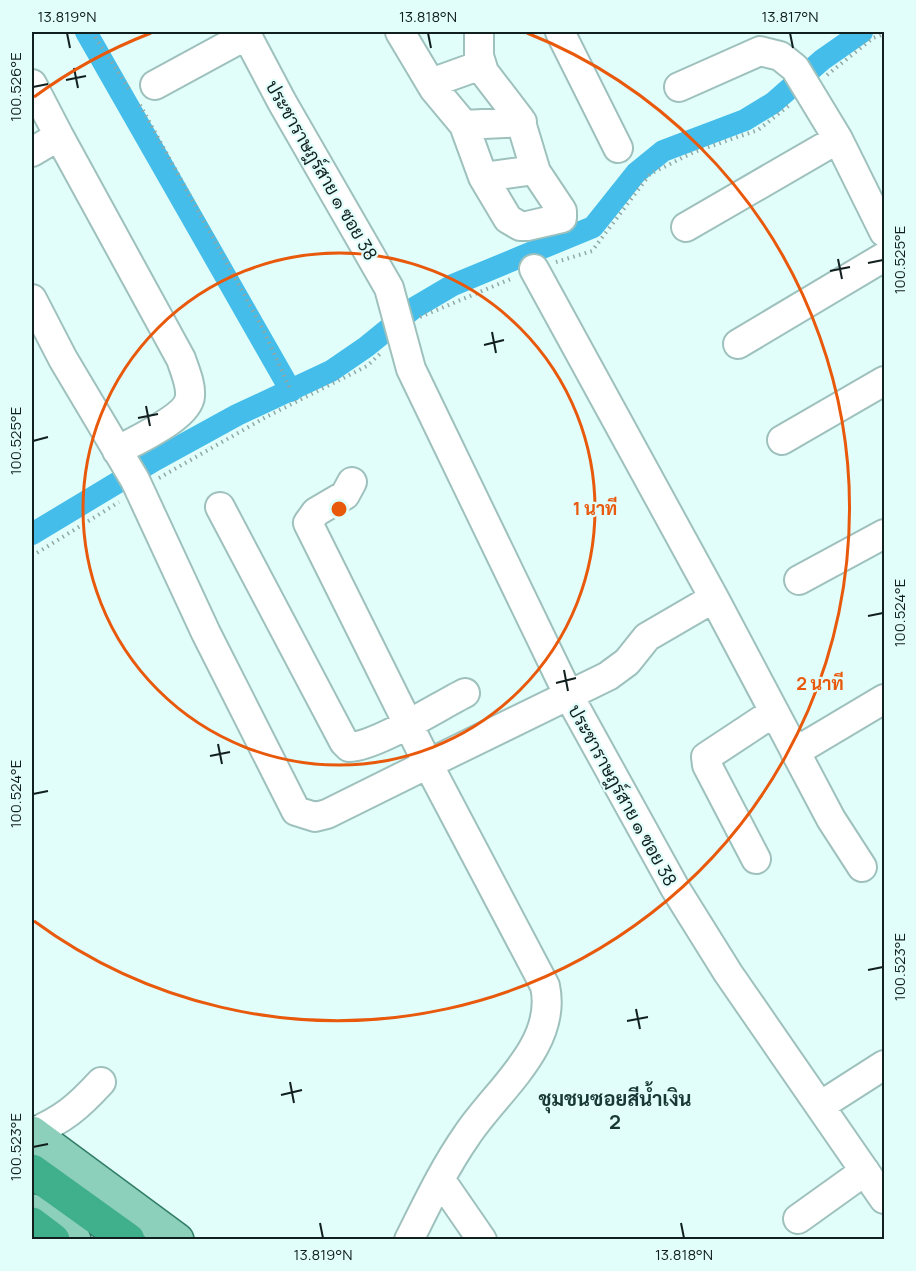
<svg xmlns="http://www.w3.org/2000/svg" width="916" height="1271" font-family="Manrope,Sarabun,sans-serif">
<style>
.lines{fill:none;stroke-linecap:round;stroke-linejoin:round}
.canal{stroke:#44bdea;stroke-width:22}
.minor-casing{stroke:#9ec1bd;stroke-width:32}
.major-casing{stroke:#307d66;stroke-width:36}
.highway-casing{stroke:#307d66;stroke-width:36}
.path{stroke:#91a8a5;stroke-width:4;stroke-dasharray:1.5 4.5;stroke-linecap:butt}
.minor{stroke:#fff;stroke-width:28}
.major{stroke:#8ccfba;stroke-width:33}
.highway{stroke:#40af8c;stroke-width:33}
.ticks{fill:none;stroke:#111f1e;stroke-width:2}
.ring{fill:none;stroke:#e8590c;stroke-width:3}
.labels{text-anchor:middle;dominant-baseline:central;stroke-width:4.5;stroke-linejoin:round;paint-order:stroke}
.street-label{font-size:18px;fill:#111f1e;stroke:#e1fefa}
.neighbourhood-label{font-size:20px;font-weight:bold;fill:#183835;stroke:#e1fefa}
.centre{fill:#e8590c;stroke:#e1fefa;stroke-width:3}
.ring-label{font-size:18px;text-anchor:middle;font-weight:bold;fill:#e8590c;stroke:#e1fefa;stroke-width:4.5;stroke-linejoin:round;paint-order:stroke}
.neatline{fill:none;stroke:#111f1e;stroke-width:2}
.ticks-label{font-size:15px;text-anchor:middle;fill:#111f1e}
</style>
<rect width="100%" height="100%" fill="#e1fefa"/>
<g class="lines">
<path class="canal" d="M86,32L291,391
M32,534L155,460L237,415L331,371L366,347L414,308L453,285L593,227L636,173L663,151L745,120L773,103L822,60L862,32"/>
<defs>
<path id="minor" d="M245,32L282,102L389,288L411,369L569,696L675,888L728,973L884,1199
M400,32L434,89L464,125L483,177L508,219L520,226H527L562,218V211L536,172L520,119L484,72L479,56V32
M560,32L618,148
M431,83L481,65
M32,84L59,136
M155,85L247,35
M679,87L760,51L780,56L795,68L838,139L884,232
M464,125L522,122
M32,152L59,136L181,359C185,371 191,384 190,396C189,417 134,441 117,451
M483,177L535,170
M686,227L838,139
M534,269L714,598L831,819L862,867
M32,299L63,359L135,480L206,633L296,811L315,817L327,814L428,764L545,986C558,1045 496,1091 467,1135C444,1168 427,1204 409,1240
M738,344L884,257
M782,440L884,381
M352,482L345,495L316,512L308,523L428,764L608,676L627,662L647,637L714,598
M220,507L344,742L349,747C375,747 439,706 465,693
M799,580L884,534
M795,752L884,699
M756,859L707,765L706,757L774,712
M820,1106L884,1065
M32,1133C64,1119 78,1107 101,1082
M440,1179L482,1240
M798,1219L865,1171"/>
<path id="major" d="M32,1133L177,1240
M32,1211L74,1240"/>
<path id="highway" d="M32,1171L128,1240
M32,1224L53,1240"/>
</defs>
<use href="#minor" class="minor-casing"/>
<use href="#major" class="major-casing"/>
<use href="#highway" class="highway-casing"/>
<path class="path" d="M92,32L131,92
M827,75L873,38L884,34
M140,105L263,329L291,391
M556,262L592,251L650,174L694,152L758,130L791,104
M420,317L513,278
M159,478L266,417L367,366L381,353
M32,556L119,502"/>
<use href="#minor" class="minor"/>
<use href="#major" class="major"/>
<use href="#highway" class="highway"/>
</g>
<path class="ticks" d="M67,33L70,48M428,33L431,48M790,33L793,48M74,68L78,88M66,80L86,76M33,87L48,84M838,259L842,279M868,263L883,260M830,271L850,267M492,332L496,353M484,345L504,340M146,406L150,426M138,418L158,414M33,441L48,437M868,616L883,613M564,670L568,691M556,683L576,678M218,744L222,764M210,756L230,752M33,794L48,791M868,970L883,967M636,1009L640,1029M627,1021L648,1017M290,1082L294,1103M281,1095L302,1090M33,1147L48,1144M320,1223L323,1238M681,1223L684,1238"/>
<g class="ring">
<circle cx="339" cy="509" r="256"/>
<path d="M34 97A512 512 0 0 1 151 33M527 33A512 512 0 1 1 34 921"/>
</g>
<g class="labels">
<g class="street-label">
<text transform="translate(322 170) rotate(60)">ประชาราษฎร์สาย ๑ ซอย 38</text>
<text transform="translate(623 795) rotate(61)">ประชาราษฎร์สาย ๑ ซอย 38</text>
</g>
<g class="neighbourhood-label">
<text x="615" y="1098">ชุมชนซอยสีน้ำเงิน<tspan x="615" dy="23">2</tspan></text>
</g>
</g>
<circle cx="339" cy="509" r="9" class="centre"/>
<g class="ring-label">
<text x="595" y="515">1 นาที</text>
<text x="820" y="690">2 นาที</text>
</g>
<rect width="916" height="1271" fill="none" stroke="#e1fefa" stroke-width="66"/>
<rect x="33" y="33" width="850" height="1205" class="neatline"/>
<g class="ticks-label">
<text x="67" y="22">13.819°N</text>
<text x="428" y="22">13.818°N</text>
<text x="790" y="22">13.817°N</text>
<text transform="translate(16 87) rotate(-90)" y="5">100.526°E</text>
<text transform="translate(900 260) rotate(-90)" y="5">100.525°E</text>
<text transform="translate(16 441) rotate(-90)" y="5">100.525°E</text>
<text transform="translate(900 613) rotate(-90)" y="5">100.524°E</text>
<text transform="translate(16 794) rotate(-90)" y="5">100.524°E</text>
<text transform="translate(900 967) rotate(-90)" y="5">100.523°E</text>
<text transform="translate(16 1147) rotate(-90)" y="5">100.523°E</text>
<text x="323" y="1260">13.819°N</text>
<text x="684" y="1260">13.818°N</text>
</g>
</svg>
